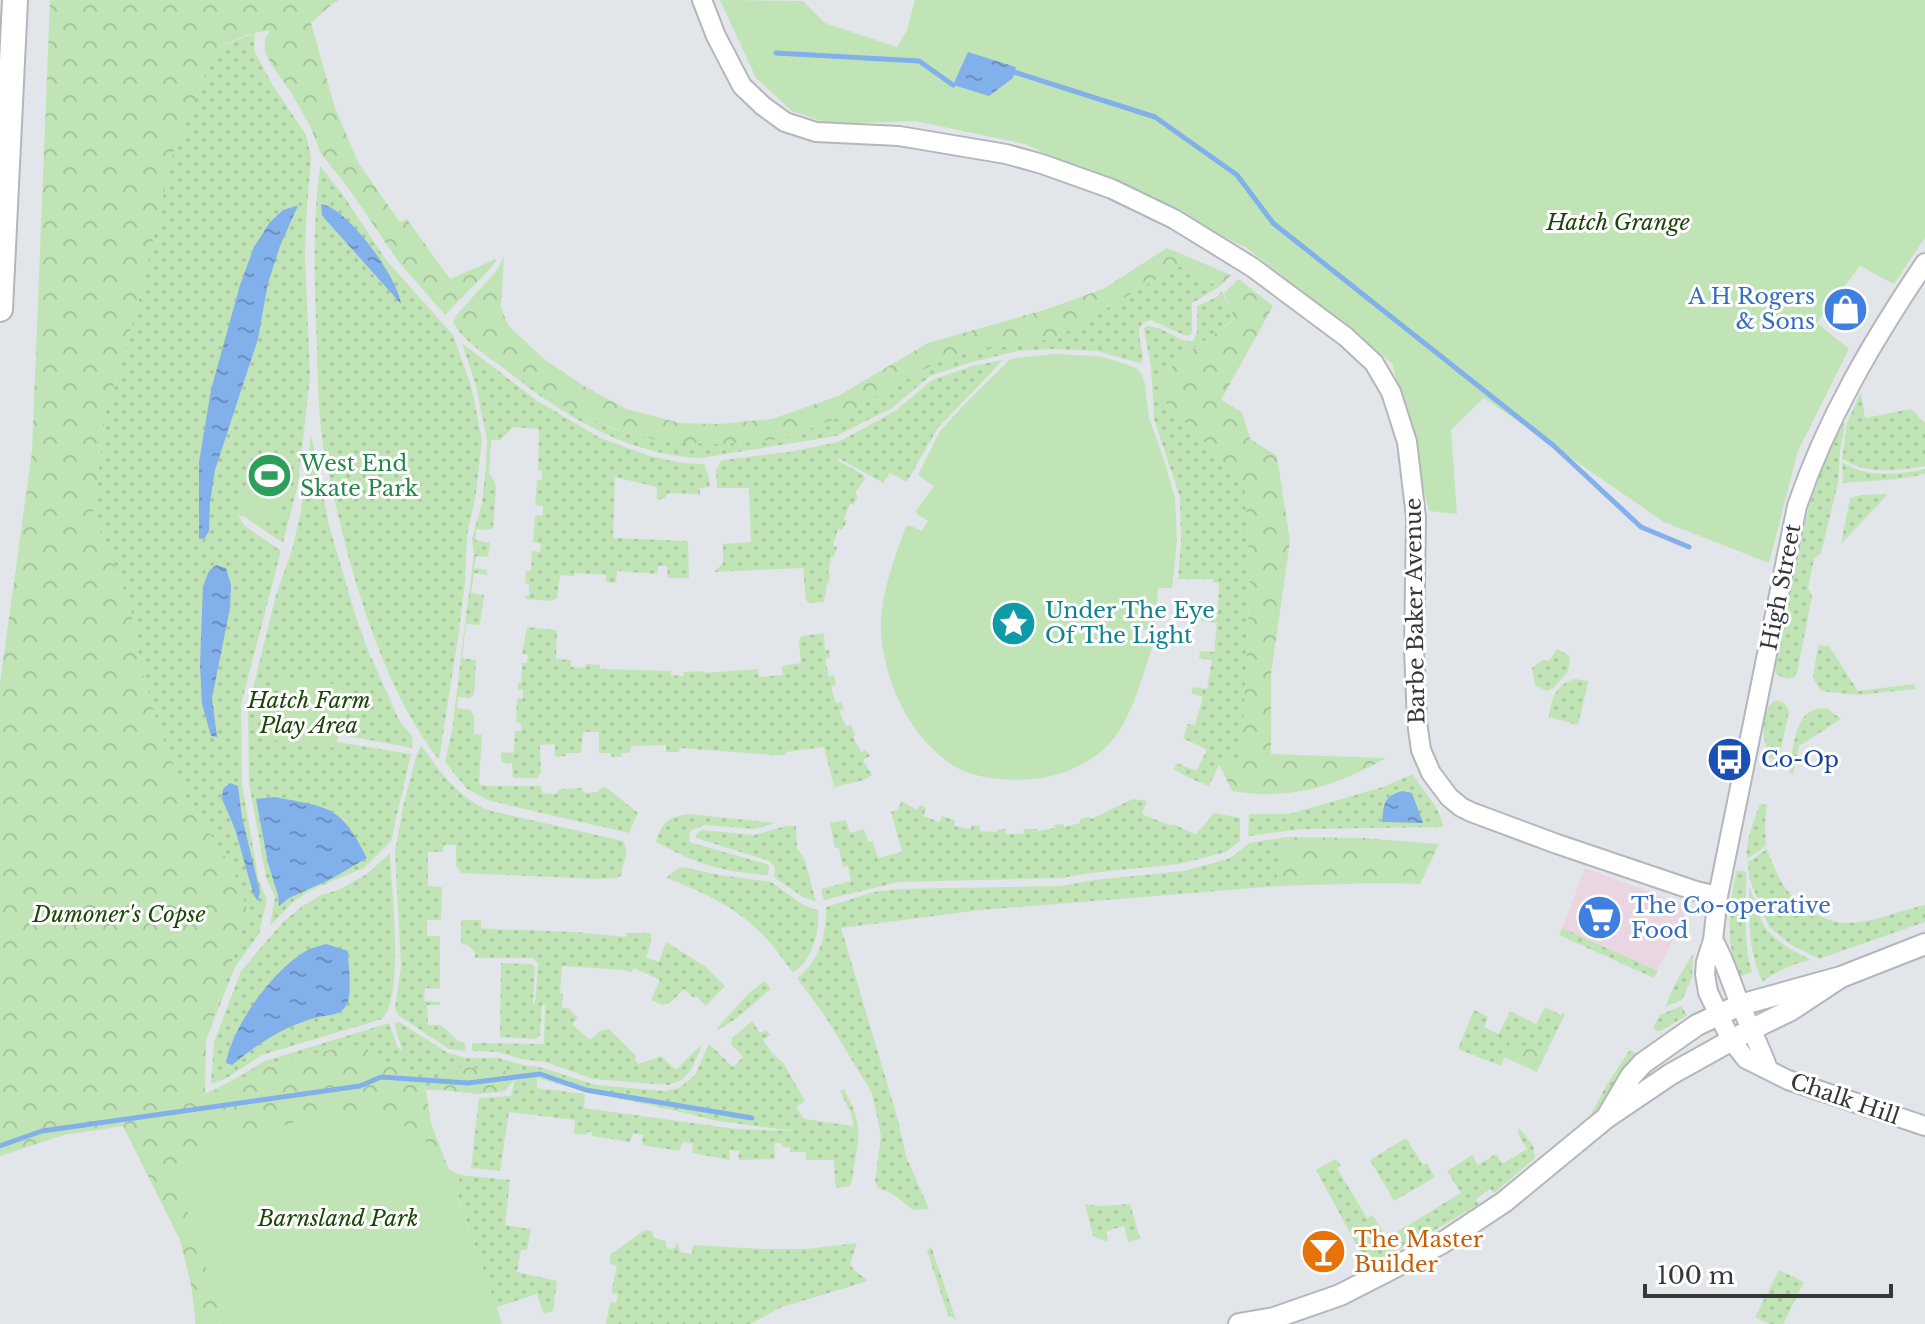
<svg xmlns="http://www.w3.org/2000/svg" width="1925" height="1324" font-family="'Libre Baskerville',serif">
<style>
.commercial{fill:#ead5e3}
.grass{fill:url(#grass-dots);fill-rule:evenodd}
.forest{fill:url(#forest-crowns)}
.park{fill:#c1e4b6}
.water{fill:url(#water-ripples)}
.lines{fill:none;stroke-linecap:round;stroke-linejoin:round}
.stream{stroke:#82b0ea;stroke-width:5}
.secondary-casing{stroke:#b3b6bb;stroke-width:22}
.primary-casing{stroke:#b3b6bb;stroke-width:24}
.highway-casing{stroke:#b3b6bb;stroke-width:28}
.secondary{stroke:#fff;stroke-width:18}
.primary{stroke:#fff;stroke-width:20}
.highway{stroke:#fff;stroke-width:24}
.labels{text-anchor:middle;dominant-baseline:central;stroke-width:6;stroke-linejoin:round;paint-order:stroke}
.park-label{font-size:22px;font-style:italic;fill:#1a4606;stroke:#fff}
.shop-label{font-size:22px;fill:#366cbe;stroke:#fff;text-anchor:end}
.leisure-label{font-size:22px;fill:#27864d;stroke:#fff;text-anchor:start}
.street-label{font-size:22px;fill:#353739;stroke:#fff}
.culture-label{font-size:22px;fill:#0d838f;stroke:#fff;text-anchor:start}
.transit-label{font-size:22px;fill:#164399;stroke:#fff;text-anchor:start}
.food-label{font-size:22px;fill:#c56008;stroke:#fff;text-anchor:start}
</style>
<defs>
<pattern id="grass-dots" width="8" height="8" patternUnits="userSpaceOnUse" patternTransform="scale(2)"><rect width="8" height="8" fill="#c1e4b6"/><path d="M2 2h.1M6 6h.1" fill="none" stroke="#a6c49d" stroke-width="1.8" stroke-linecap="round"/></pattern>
<pattern id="forest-crowns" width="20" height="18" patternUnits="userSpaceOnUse" patternTransform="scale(2)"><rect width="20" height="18" fill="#c1e4b6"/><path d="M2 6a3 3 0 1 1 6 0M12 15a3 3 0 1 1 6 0" fill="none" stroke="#a6c49d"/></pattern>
<pattern id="water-ripples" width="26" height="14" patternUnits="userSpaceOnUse" patternTransform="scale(2)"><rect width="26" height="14" fill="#82b0ea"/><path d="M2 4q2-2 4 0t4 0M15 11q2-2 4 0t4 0" fill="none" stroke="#6b90bf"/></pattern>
</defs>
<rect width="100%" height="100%" fill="#e2e6eb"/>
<path class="commercial" d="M1585,868L1661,896L1679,903L1684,908V918L1656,973L1561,931Z"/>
<path class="grass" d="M255,33L254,50L272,84L306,135L311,157L306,220L305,257L310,377L298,484L283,543L245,517L279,521L288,458L238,516L245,526L281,551L241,705L242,785L259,881L267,899L259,934L235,967L206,1040L248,912L232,867L185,797L158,726L140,662L130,605L93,513L106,411L137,308L162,193L174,150L216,48Z
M320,166L343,195L386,260L453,335L471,386L482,439L476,494L467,535L465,582L459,631L439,760C384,689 354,585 334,498C330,480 325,462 323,444C317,407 318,362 316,323C314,271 313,219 320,166ZM322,215L372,248L385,270L400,303Z
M1179,266L1219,287L1192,303V332L1190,335H1184L1151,320C1128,325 1146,346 1142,362L1139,363L1097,351L1053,349L1018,351L972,362L930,376L892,408L836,436L701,458C643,456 589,430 542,397C528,388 516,377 502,367C488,357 460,338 453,322L454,318L487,353L569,408L616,430L665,442L782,439L840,417L941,360L974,350L1012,346L1057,337Z
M1222,291L1235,318L1188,353L1166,373L1217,455L1245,489L1250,578L1242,758L1219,765L1209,786L1187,777L1174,769L1177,763L1196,771L1207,750L1183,738L1188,724L1195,725L1203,697L1191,693L1193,687L1207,689L1212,660L1199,658L1200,651L1214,652L1217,623L1202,621L1203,613H1218L1219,583L1213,582V579H1178L1181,542L1180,497L1154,419L1151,366L1144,329L1146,326C1163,325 1176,342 1193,341L1197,332V306L1217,297Z
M462,343L536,400L600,438L650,456L682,463L704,464L709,476L710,487L700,488V497L697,494L669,493C666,496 663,501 657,499V487L615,477L613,538L688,541L689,578H668L667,566H658L657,574L617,571L616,583L606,582V575L575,573L574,576L560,575L557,598L551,601L526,599L525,596H529V584L525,583L526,571H531L532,551L540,552L541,544L533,542L535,515H543V506L535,505L537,480H542V471L538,470L539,429L513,427L500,440H491L489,474L495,482L496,488L493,528L488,530L477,529L475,540L490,543L488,557L476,556L474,568L487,570V575L474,573L471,593L484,595L480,625L466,624L462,658L476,660L474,694L470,698L458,697L457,708L471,710L474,716V734L482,735L479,783L481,785L486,786H541L542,793L555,794L560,789L581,788L584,793L598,792L602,787L607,788L638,813L629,833L490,801L467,789L445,762L452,731L466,616L474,555L472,539L482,503L486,466L487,440L476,386Z
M1003,360L937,429L907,482L890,473L883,483L840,459L837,461H839L863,475L865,479L855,493L858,496L854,505L850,504L844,519L847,521L842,530L838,529L833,545L837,547L834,557H831L828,573L830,574L829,583L827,584L824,602L809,603L806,600L803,568L714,572L723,563V544L751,542L749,488H717L716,470L722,460L788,452L838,442L894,412L932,380L972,366Z
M1861,392L1865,418L1911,409L1925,423V466C1896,471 1868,475 1842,459L1847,423Z
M1840,421L1845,424L1840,451L1838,483L1821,553L1814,559L1808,588L1812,596L1797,673L1793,678L1787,679L1776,674L1775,669L1809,505Z
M311,434L329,525L355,614L367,648L400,722L413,737L412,748L338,734L345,686L281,677L336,748L337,742L411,754L391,841L364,868L313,889L293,902L270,926L275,897L266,878L249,783L248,709L276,595L292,550L301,511Z
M1842,462C1867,478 1897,475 1925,469V474C1898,481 1871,480 1843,483Z
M1887,494V495L1841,544L1850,498L1861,495Z
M527,627L555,630L557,632L556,659L571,660V667L585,668L586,664L600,665V669L671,671V675L683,676L684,672L703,671V673L758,669L759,677L783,675L782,666L801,663L799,641L802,636L824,633L825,650H829L830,658L825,659L829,676L834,675L836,685L831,687L836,703L841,702L844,709L839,711L846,726L851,725L855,735L853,737L861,752L865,750L870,756L863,760L872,775L864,780L834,787L824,747L786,752V755H773L680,748L679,752H666V745L631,746L630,753H622L621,757H612L611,753H599V732H583L581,753H566V756L555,757V744L540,745L541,773L537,778H513L512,763H502L501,752L514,753L515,731H521V723L516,722L517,698H523V690L518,689V683H521L522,663H527L528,655L522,654Z
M1818,645L1829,646L1858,691L1914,684L1915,689L1858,695L1821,691L1813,678Z
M1557,649L1570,656L1568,672L1553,688L1547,691L1535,685L1532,668L1543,660L1549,661Z
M1575,679L1588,681V683L1578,725L1549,717C1551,699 1556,684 1575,679Z
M1776,700C1783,702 1786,704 1789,711L1779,759L1768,758C1765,739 1756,712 1776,700Z
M1823,708L1829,710L1841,719L1799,746L1793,774L1789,773C1794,750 1793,708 1823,708Z
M421,745C440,772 457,796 487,810L623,841C632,856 620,863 622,875L617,878L594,879L462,873L456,866V845H444L443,852H428V886L442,887L441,920H427V936H440V989L425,988L424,1001L440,1002V1005H427L428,1025H441L458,1041L465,1043V1051L449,1049L398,1015L395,1008L401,967L395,852L403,807L416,757Z
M1413,774C1422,792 1441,806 1443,827L1302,829L1248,836L1249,814H1289L1383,787Z
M1133,799L1147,801L1142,814L1171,826L1172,824L1196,834L1214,813L1240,818V841L1226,852L1179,864L1091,873L1061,878L899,882L824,900L821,889L851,881L848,866L843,867L839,848H835L830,823L846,820L850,833L864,829L868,842L873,841L878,858L902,852L891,812L897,810L902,801L917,810L920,805L926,808L923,816L939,822L942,816L955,820L954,826L971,829L972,825L980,826V831L997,832L998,829H1006V834H1023L1024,829H1037L1038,831L1055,828L1054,825L1063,824L1064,827L1080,823V819L1090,817L1091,819Z
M1760,804L1767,805L1765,821L1766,846L1747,859C1745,839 1754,822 1760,804Z
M689,814L776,823L755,829L705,825L690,831L689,841L692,843L767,864L769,867L768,875C721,872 697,864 656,842C661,823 669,816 689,814Z
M786,826H796L797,848L805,860L816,902L803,897L774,877L775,868L770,861L696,838V835L701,830L754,835Z
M1287,837C1280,854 1276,868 1278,886L981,910L841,928L898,1120L906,1156L929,1209L913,1210L893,1194L878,1188L875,1181L881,1136L872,1093L825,1016L797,978C821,959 826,936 826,907L874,892L899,889L1062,886L1094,880L1184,871L1227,859L1233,856L1249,843Z
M1767,849C1777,877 1787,899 1815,913C1824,918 1834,923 1845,923C1872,923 1899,911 1925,905V922L1819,959L1790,944L1769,927L1749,878L1748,862Z
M390,853C391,885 405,997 382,1019L262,1055L225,1079L211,1084L214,1042L241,971L283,922L304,905L321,895L338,890L367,874Z
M682,867L720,875L771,882L802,904L812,909H818C820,931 813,960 793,972C783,960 775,947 765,937C738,908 702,891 666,878L676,870Z
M1737,870L1746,872C1747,906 1742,939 1752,972L1738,977C1726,942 1728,906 1737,870Z
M1749,886C1754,897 1757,910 1762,922C1771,940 1795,952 1812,960C1793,963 1779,971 1763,981L1761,979C1748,948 1749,919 1749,886Z
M461,920H481V928L491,929L575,932L626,937L627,933H651V942L646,957L659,962L666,942L706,967L725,986L706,1006L696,996L694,998L684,989L671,1002L663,1005L651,1000L660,980L634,968L631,973L624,970L562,966L560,993H563L562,1008H568L578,1018L572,1024L590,1040L600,1031L609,1029L636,1056L635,1060L639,1064L661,1056L676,1070L703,1043L691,1070L683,1079L669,1085L593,1079L545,1062L521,1059L497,1052L472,1051V1043L544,1044L545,1005H542L540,1035L535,1039L500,1037L501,963L530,964L535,967L533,1003L535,1004L538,964L533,958H475V952L468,945L461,944Z
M1562,928L1658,971L1654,978L1559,935Z
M1693,954L1692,977L1682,1000L1665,1007L1677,980Z
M764,981L771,989C753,1003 737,1020 718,1030L717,1028L748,994Z
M1681,1006L1687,1015L1661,1031H1656L1654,1029V1025L1660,1015Z
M1545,1007L1561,1015L1562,1013L1565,1014L1545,1055L1511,1040L1501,1066L1458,1049L1474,1010L1488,1017L1484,1027L1499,1034L1510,1011L1536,1024Z
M752,1021L760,1033L766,1030L770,1035L763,1040L772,1053L784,1064L805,1101L796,1107L804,1119L854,1126L850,1111L840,1091L844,1089C861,1121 861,1131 854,1166C853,1173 853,1179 850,1186L837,1188L835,1182L834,1160H806V1152H790V1148L782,1147V1143H774L775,1159L738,1160L739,1151L729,1150L730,1160L692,1153L693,1144L683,1142L679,1151L642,1145L643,1135L633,1133L630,1142L592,1136L591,1132H587L586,1135L574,1134L575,1120L509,1112L500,1171L471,1168L479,1098L511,1096L515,1079L443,1073L440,1090H426L419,1078L413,1072L377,1059L274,1064L224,1087L205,1094L227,1083L265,1061L389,1023L398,1048L402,1050L394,1023L399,1022L448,1053L467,1058H498L523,1065L543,1068L596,1085L665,1091L679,1088L695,1075L709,1044L733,1067L743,1057L731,1044L732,1038ZM537,1078L586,1092L668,1109L718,1121L793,1131L736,1129L584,1108L585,1094L537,1088Z
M1629,1051L1631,1050L1638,1055L1617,1081L1587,1125L1586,1124L1606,1086Z
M1519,1128L1533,1145L1535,1158L1494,1193L1490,1189L1476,1199L1479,1204L1430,1233L1368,1266L1316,1170L1336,1159L1341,1166L1337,1168L1367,1218L1373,1215L1387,1238L1461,1193L1447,1171L1472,1155L1478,1165L1496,1154L1502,1164L1527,1149L1518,1134Z
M1406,1138L1423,1165L1427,1163L1435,1177L1394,1201L1370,1160Z
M449,1170L460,1175L510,1180L505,1225L531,1229L527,1250H521L517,1272L557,1281L553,1311L544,1314L537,1294L497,1307L502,1324Z
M1085,1204L1103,1206L1130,1204L1140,1239L1128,1242L1124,1226L1106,1231L1108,1242L1093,1236Z
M645,1230L652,1231L654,1238L666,1241V1246L669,1249L674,1248L678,1242L680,1252L692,1254L693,1245L762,1249H806L857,1243L850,1264L854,1270L868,1281L782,1307L750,1324H606L610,1302L616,1303L618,1295L611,1293L617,1266L609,1263L611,1254Z
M931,1246L956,1320L948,1315L927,1251Z
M1779,1270L1804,1282L1783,1324H1769L1755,1317Z"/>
<path class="forest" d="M50,0H339L331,5L311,23L335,108L359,164L400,222L407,219L450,279L496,259L492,267L445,315L398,261L346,185L321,154L311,128L292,94L271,64L265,52V39L270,30L246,35L216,48L174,150L137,308L106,411L93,513L130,605L140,662L158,726L185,797L232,867L248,912L206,1040L205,1093C227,1088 247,1074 269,1066C299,1055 331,1050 362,1044C378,1060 382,1064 404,1062L419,1078L426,1090L431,1123L447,1165L429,1182L227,1324H196L191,1285L180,1240L123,1126L64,1135L0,1156V683L32,451Z
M1167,248L1231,275L1219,287L1179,266L1057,337L1012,346L974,350L941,360L840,417L782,439L721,444L665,442L617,430L569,408L535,389L487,353L454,318L497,270L504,256L501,307L508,325L544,359L584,386L626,409L680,423L719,424L772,419L838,396L928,343L1044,310L1103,289Z
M1239,279L1273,306L1221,400L1242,412L1250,439L1277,456L1290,541L1271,674V754L1386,758C1337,786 1288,801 1232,791L1219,764L1242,758L1250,578L1245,489L1217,455L1160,396C1160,395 1159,384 1159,383C1164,367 1220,330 1235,319L1224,293Z
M1287,837L1364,838L1439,844L1420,884L1379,883L1278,886C1276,868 1280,854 1287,837Z
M1511,1040L1545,1055L1537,1072L1504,1057Z
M464,1067L505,1071L515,1079L505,1091L479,1094L440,1090L443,1073L449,1068Z"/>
<path class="park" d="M720,0L803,1L825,23L897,47L907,30L915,0H1925V238L1894,284L1860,266L1817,323L1849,349L1798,451L1769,563L1664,522L1484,398L1451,430L1457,514L1429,511L1392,363L1247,248L1025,144L915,121L830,124L792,111L756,78Z
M1054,354L1097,356L1114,360L1136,368L1142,374L1145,385L1149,418L1164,460L1175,498L1177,541L1172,588H1158L1155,628L1152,631L1138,629L1137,641L1148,643L1152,648C1143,675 1132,715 1115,737C1097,760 1070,773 1042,778C1017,782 976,780 954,766C914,740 891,695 883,650C875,608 892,565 906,526H911L922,531L928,521L918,515L916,511L934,486L918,475L940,431L959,410L1009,360L1015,358Z
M264,454L289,458L279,521L238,516L243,494Z
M281,677L345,686L336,748L272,740Z
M356,1113L396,1121L419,1134L447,1165L449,1170L460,1175L457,1193L458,1197L502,1324H224L173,1166L210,1144L323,1115Z"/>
<path class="water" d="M968,52L1016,67L1013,78L989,96L953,85Z
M321,204C348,208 398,278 401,304L325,219L322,215Z
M296,206H298L296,210L280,246L268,283L258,339L215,470L210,502L209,531L205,538L199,539V462L211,390L240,285L254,247L270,222L283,210Z
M216,565L226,568L231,585L230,608L212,698L217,737L211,736L202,704L200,664L203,586L209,571Z
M230,783L238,786L242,817L260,892L258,901L254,896L235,829L222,799L223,789Z
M1402,791L1412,793L1423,823L1382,822C1384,804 1383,797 1402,791Z
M275,797C331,808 340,805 367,858L331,879L289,898L279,906L278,895L268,863L256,799Z
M326,944L348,951C348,965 353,996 346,1006C339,1016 329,1015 318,1017C284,1026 259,1043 232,1065L226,1063C232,1026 275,967 308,950C313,947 320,946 326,944Z"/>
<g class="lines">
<path class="stream" d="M776,53L919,61L953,85
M1014,72L1155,117L1237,175L1273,223L1554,446L1641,527L1689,547
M0,1146L42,1131L360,1086L381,1077L468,1083L540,1074L586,1090L752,1118"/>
<defs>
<path id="secondary" d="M702,0L716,36L742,86L763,106L785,122L816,132L899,136L1006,154L1042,164L1112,189L1174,219L1252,267L1346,337L1374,363L1391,392L1407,442L1416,517L1414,650L1417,722L1421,750L1431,773L1449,797L1461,807L1471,812L1557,844L1696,891L1718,896
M1925,263C1873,340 1827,418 1797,506L1718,896L1713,940L1706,962L1705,974L1708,992L1731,1040L1746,1059L1788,1080L1925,1126
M1713,940C1725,960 1731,983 1740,1004C1749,1026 1760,1046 1768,1069"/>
<path id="primary" d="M1608,1115L1631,1076L1643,1063L1697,1025L1740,1005L1841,977L1925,944
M1239,1324L1274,1318L1340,1295L1442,1243L1504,1202L1606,1118L1671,1074L1750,1030L1791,1010L1841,977"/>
<path id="highway" d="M0,309L15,0"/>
</defs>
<use href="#secondary" class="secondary-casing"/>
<use href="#primary" class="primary-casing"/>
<use href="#highway" class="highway-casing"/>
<use href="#secondary" class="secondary"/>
<use href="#primary" class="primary"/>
<use href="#highway" class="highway"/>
</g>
<defs>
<symbol id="shop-disc" viewBox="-11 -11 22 22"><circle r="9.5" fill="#3f7fe0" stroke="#fff"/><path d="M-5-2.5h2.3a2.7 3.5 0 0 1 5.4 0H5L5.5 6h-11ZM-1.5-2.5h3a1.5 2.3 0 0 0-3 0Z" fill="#fff"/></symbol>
<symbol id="stadium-disc" viewBox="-11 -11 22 22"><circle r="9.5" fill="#2e9e5b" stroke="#fff"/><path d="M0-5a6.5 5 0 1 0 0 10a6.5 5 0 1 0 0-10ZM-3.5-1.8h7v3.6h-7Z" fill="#fff"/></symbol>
<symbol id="sight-disc" viewBox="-11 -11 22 22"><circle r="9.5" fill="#0f9aa8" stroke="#fff"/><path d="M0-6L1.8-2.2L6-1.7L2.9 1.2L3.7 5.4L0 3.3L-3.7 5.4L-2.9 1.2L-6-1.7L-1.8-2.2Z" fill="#fff"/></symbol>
<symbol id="bus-disc" viewBox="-11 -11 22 22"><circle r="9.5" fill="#1a4fb4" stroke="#fff"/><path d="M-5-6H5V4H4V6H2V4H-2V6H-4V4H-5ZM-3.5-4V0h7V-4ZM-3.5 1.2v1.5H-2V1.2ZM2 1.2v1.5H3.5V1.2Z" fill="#fff"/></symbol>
<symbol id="supermarket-disc" viewBox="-11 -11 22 22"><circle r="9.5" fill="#3f7fe0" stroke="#fff"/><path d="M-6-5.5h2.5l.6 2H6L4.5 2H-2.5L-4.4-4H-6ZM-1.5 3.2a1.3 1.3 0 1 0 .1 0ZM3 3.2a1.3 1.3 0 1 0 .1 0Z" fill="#fff"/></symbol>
<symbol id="bar-disc" viewBox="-11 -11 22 22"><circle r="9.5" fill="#e8710a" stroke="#fff"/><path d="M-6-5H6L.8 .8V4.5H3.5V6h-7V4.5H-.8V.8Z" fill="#fff"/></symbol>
</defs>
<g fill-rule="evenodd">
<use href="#shop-disc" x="1820" y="284" width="51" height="51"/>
<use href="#stadium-disc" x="244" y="450" width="51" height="51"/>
<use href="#sight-disc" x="988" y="598" width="51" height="51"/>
<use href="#bus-disc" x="1704" y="734" width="51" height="51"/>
<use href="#supermarket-disc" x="1574" y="892" width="51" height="51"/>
<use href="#bar-disc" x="1298" y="1226" width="51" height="51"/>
</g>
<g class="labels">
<g class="park-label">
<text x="1618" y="222">Hatch Grange</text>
<text x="309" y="700">Hatch Farm<tspan x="309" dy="25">Play Area</tspan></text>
<text x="119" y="914">Dumoner's Copse</text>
<text x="338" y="1218">Barnsland Park</text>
</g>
<g class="shop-label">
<text x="1815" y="296">A H Rogers<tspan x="1815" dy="25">&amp; Sons</tspan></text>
<text x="1631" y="905" text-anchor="start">The Co-operative<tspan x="1631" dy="25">Food</tspan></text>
</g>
<g class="leisure-label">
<text x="300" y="463">West End<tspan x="300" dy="25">Skate Park</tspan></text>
</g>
<g class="street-label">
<text transform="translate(1781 587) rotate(-79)">High Street</text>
<text transform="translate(1415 611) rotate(-91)">Barbe Baker Avenue</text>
<text transform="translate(1845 1099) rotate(19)">Chalk Hill</text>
</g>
<g class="culture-label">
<text x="1045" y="610">Under The Eye<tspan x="1045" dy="25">Of The Light</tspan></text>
</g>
<g class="transit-label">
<text x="1761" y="759">Co-Op</text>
</g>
<g class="food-label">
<text x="1354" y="1239">The Master<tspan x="1354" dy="25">Builder</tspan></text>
</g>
</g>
<path d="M1645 1284v12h246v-12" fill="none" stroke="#353739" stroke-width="4"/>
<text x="1657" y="1284" font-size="24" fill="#353739" stroke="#ffffff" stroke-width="6" paint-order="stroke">100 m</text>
</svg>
